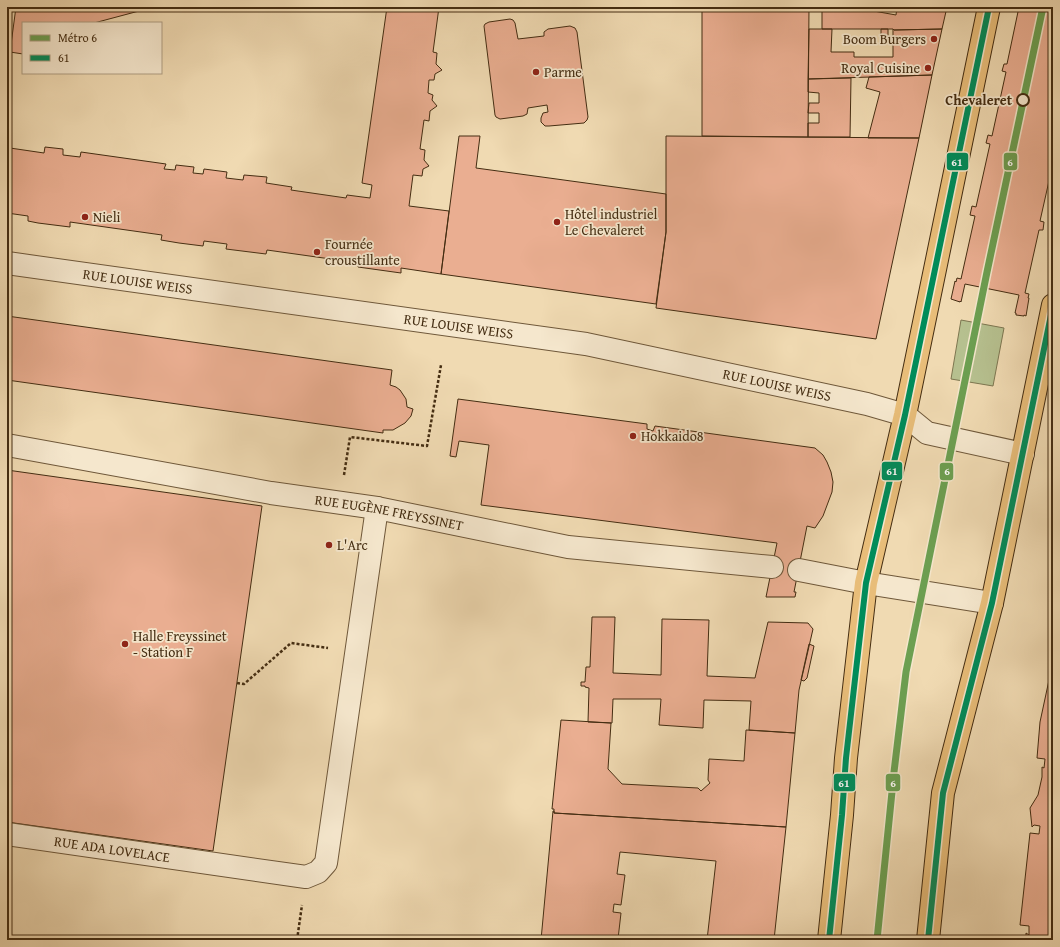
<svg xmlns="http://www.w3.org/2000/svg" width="1060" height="947" font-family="'Gentium Book Plus',serif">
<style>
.green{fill:#b6c08f;stroke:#7d7650}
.building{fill:#eaae91;stroke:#442d12}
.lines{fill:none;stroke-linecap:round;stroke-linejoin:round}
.minor-casing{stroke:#6f583a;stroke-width:24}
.major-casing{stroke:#442d12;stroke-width:24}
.path{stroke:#442d12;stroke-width:2.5;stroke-dasharray:3 2;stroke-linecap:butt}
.minor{stroke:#f5e7cd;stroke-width:22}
.major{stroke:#e8bd79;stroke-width:22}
.bus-1-casing{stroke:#f5e7cd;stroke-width:9}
.bus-1{stroke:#008c5a;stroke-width:6}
.metro-1-casing{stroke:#f5e7cd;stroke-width:10}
.metro-1{stroke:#6c9f51;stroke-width:7}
.poi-dot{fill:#8f2418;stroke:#f5e7cd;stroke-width:1.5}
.stop-dot{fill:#f5e7cd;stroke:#442d12;stroke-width:2}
.labels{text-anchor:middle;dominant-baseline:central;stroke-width:3.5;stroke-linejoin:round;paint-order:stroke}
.poi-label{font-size:14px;fill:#442d12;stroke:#f5e7cd;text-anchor:start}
.stop-label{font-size:14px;font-weight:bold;fill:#442d12;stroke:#f5e7cd;text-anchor:end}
.street-label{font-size:14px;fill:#442d12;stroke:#f5e7cd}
.line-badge{stroke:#f5e7cd;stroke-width:1.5}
.badge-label{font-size:11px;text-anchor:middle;font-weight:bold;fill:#fff}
</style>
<rect width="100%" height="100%" fill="#f0dab2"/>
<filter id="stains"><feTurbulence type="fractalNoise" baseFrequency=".005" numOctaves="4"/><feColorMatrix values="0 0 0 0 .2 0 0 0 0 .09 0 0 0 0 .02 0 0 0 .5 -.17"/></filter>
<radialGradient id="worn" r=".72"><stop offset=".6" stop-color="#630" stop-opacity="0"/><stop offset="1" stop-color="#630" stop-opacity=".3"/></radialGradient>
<path class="green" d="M961,320L1004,328L993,386L951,379Z"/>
<path class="building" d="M16,7H154L94,23H23V54L10,52Z
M387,7H439L433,52L437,53L436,64L442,70L435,74L434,80H429L428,93L433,95L432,100L437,106L430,111L429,121L424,120L420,149L425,150L424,160L429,166L423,169L422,176L413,175L409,206L449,211L441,274L401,268V273L358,267L359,263L267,250L266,254L226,249L227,244L204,241L203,246L179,243L161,240L162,235L70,222V227L38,223L28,221V216L7,213V155H9L10,148L44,153L45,147L63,149V155L80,157L81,152L166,164L164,169L175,170L176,165L194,167L193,173L203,174L204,169L227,172L226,178L243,180L244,175L267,177L266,183L292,187L291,190L346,198L347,195L370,198L372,185L362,183Z
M702,7H809L808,137L702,136Z
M822,7H868V10L896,15L897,7H947L942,29L894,30L893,29H822Z
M1019,7H1053V163L1040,221L1044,222L1043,230H1039L1025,293L1029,294L1028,298H1029L1026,316L1024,315V316L1016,315V313H1015L1019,295L965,284L961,302L960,301V302L951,299L955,281L956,282L957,278L961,279L975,216L970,215L972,206L976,207L990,144L986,143L988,135L992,136L1006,72L1002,71L1004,64H1007Z
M510,19L513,20L515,23L518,39L544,36V32L548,29L570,26L575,28L577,32L588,117L587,120L584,123L549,126H545L541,122V118L543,113L548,112L547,105L528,108L527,114L523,116L500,119L496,117L495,115L484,26L485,24L489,22Z
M809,29H832L831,52H854V57H893V29L894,30L942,29L932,75L808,79Z
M881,29H888V36H881Z
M932,75L919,138H868L880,92L866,88L869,77Z
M851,78L850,137H808V123H819V113H808L809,103H819V93L808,92V79Z
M459,136H480L476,168L666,194V232L656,304L441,274Z
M666,136L919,138L876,339L656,308L666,232Z
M7,316L392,370L390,385L396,387L400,390L406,399L407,407L413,409L411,416L405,423L393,430H383V433L7,380Z
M458,399L647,424V429L653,431L655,426L815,448L823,455L827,462L831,472L833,482L832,492L823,516L815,528L807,526L794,592H796L795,597H766L777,543L481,505L489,445L459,441L456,457L450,456Z
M7,470L262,506L213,851L7,822Z
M592,617H615L613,673L661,675L662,619L709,620L707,676L755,678L768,622L808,623L813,629L799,690L795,733L749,730L751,701L704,700L703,728L659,725L661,699H613L612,723L588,722L589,688L585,687V686H581V682H585L586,667H590Z
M809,644L814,646L807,678L804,681L801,680Z
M1049,680L1053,681V940H1026V933L1029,935V926L1020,925L1030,833L1039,834L1040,826L1034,825L1032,827L1030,808L1038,795L1042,777V767L1044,768L1045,759L1037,758L1040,722Z
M561,720L611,723L608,769L622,784L698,788L701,791L710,783L708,780L709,759L744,761L746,730L795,733L786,827L554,813V809H552Z
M553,811H554V813L786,827L774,940H707L716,861L620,852L617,874L625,875L621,905L614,904L613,912L621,913L618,939L610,938V940H541Z"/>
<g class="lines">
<defs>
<g id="minor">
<path id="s1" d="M7,263L586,344L867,404L905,415L927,433L1023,454"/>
<path id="s2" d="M7,445L271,493L377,508L568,547L772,567"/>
<path d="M799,570L866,583L992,603"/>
<path id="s3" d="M7,834L306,877L318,872L326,863L377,508"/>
</g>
<path id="major" d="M829,940L842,815L846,758L866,583L905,415L989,7
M928,940L943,793L992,603L1053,305"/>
</defs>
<use href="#minor" class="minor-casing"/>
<use href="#major" class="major-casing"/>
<path class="path" d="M344,475L350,437L427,446L441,365
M237,683L244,684L291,643L328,648
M297,940L302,905"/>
<use href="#minor" class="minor"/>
<use href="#major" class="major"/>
<defs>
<path id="bus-1" d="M829,940L842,815L846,758L866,583L905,415L989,7
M928,940L943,793L992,603L1053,305"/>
</defs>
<use href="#bus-1" class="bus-1-casing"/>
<use href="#bus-1" class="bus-1"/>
<defs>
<path id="metro-1" d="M877,940L894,772L906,672L987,272L1043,7"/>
</defs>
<use href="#metro-1" class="metro-1-casing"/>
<use href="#metro-1" class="metro-1"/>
</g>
<g class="poi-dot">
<circle cx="934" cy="39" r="4"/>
<circle cx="928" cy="68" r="4"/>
<circle cx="536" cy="72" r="4"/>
<circle cx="85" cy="217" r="4"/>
<circle cx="557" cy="222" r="4"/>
<circle cx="317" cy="252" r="4"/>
<circle cx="633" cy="436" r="4"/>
<circle cx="329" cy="545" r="4"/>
<circle cx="125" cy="644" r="4"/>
</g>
<circle class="stop-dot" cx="1023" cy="100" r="6"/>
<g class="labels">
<g class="poi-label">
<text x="926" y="39" text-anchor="end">Boom Burgers</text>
<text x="920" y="68" text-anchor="end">Royal Cuisine</text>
<text x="544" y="72">Parme</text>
<text x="565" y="214">Hôtel industriel<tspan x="565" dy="16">Le Chevaleret</tspan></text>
<text x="93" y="217">Nieli</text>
<text x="325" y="244">Fournée<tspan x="325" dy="16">croustillante</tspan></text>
<text x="641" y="436">Hokkaido8</text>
<text x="337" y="545">L'Arc</text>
<text x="133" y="636">Halle Freyssinet<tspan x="133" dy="16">- Station F</tspan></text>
</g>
<g class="stop-label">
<text x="1012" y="100">Chevaleret</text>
</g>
<g class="street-label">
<text stroke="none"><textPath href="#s1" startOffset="132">RUE LOUISE WEISS</textPath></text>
<text stroke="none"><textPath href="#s1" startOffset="456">RUE LOUISE WEISS</textPath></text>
<text stroke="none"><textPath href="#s1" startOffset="780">RUE LOUISE WEISS</textPath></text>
<text stroke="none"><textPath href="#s2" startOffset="388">RUE EUGÈNE FREYSSINET</textPath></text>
<text stroke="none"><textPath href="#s3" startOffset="106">RUE ADA LOVELACE</textPath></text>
</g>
</g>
<g class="line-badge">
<rect x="1003" y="152" width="15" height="19" rx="4" fill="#6c9f51"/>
<rect x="946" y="152" width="23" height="19" rx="4" fill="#008c5a"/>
<rect x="881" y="461" width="22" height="20" rx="4" fill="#008c5a"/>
<rect x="939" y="462" width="15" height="19" rx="4" fill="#6c9f51"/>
<rect x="885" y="773" width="16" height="19" rx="4" fill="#6c9f51"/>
<rect x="833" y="773" width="23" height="19" rx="4" fill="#008c5a"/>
</g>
<g class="badge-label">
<text x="1010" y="166">6</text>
<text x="957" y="166">61</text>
<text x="892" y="475">61</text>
<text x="947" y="475">6</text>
<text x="893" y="787">6</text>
<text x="844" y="787">61</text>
</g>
<rect width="1060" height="947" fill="none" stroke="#f0dab2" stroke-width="24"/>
<rect x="8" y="8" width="1044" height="931" fill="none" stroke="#442d12" stroke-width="2"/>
<rect x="12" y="12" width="1036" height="923" fill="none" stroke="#442d12"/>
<rect x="22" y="22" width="140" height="52" fill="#f5e7cd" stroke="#ae9d82"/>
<rect x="30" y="35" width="20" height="6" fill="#6c9f51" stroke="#ae9d82"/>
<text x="58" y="42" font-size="12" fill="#442d12">Métro 6</text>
<rect x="30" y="55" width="20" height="6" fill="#008c5a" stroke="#ae9d82"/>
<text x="58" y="62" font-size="12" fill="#442d12">61</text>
<rect width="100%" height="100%" filter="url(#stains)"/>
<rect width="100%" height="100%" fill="url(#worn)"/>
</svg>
